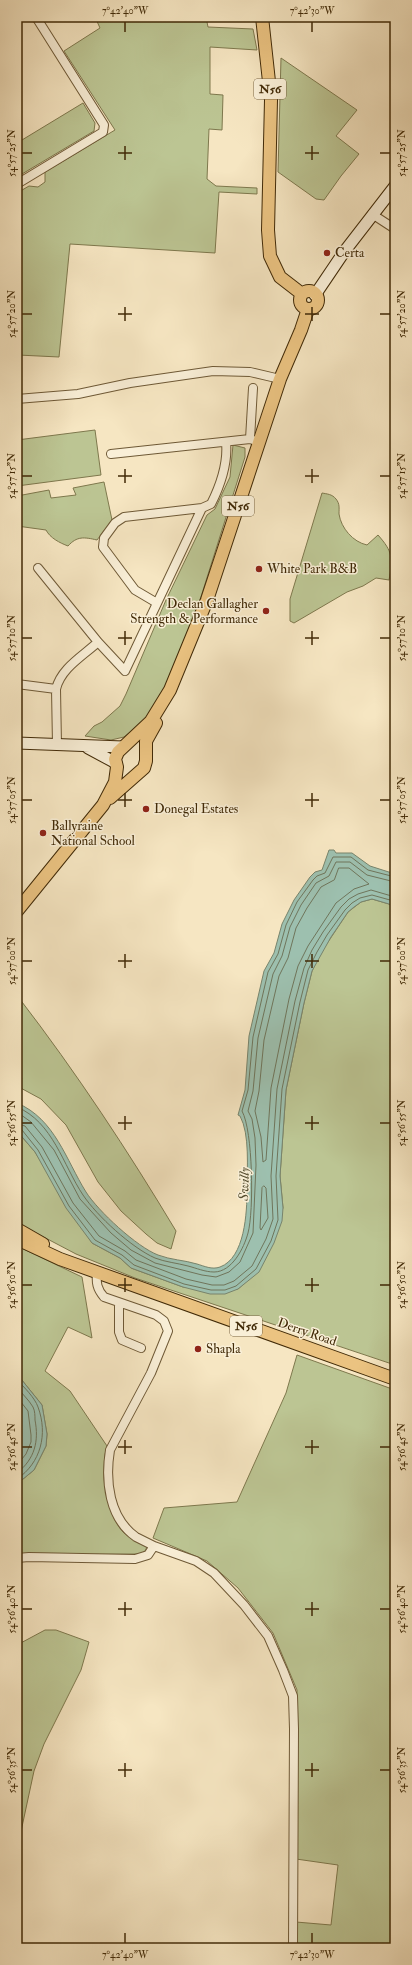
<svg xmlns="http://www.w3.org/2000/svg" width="412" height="1965" font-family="'IM FELL Double Pica',serif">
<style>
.green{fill:#bcc593;stroke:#7e784d}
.water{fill:#9dc0af;stroke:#78846c}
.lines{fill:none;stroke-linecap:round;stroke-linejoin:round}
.shore{stroke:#6f755b;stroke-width:1}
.minor-casing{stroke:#6e5936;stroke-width:10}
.secondary-casing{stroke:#412a07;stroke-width:13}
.primary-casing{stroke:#412a07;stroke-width:14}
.minor{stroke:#f9efd7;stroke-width:8}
.secondary{stroke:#f9efd7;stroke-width:11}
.primary{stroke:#ebc381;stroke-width:12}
.ticks{fill:none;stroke:#412a07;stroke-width:1.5}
.poi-dot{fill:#8f2418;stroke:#f9efd7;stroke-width:1.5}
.labels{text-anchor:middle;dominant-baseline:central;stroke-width:3;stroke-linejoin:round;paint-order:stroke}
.shield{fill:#f9efd7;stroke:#786545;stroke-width:1}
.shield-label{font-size:12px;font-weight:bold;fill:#412a07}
.poi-label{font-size:13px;fill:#412a07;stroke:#f9efd7;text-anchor:start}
.street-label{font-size:13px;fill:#412a07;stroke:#f9efd7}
.water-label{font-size:14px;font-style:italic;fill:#585031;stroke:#f9efd7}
.neatline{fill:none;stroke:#412a07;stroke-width:1.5}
.ticks-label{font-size:10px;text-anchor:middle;fill:#412a07}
</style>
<rect width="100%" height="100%" fill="#f6e6c2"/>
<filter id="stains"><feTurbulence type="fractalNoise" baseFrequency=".005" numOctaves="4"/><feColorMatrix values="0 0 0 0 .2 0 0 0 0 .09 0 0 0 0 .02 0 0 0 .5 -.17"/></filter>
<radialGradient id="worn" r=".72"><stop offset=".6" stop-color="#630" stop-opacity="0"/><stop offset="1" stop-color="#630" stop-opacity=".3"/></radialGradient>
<path class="green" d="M95,17H206L208,27L253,29L257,50L210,47V94L223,95L222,130L209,129L207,179L216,186L257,188V194L219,192L215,253L70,244L59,357L18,355L17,193L29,186L38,187L45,182V172L115,130L64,51L100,28Z
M281,58L357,110L336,136L359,154L341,176L324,200L316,199L278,172Z
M83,103L95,123L94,131L17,177V143Z
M95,430L101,475L17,486V440Z
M233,445L245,448V457L199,603L174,670L148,718L124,737L111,740L85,736L94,726L102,722L120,706L126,694L166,600L207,515L215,509L230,477Z
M104,482L112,520L97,540C84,537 77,536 68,546C60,543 50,538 46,530L17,526V496L49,490L51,498L76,495L73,488Z
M322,493C327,494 332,494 336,499C340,504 339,508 339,514C341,528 353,542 367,545L378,535C393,552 393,558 389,580L376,578L363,586L347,592L294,623L290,621V599Z
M372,899L389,904L395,909V1365L135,1278L76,1254L17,1223V1131L35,1152L92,1243L120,1258L131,1268L183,1287L238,1289L246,1282L283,1208L280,1176L286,1090L304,1003L312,971L320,954L348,912L361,902Z
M19,998C76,1072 128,1151 176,1231L171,1249L157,1243L146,1234L121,1211L98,1182L66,1125L41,1099L17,1086V1082L22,1079L17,1072V999Z
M17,1246L82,1277L92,1338L68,1327L45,1371L70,1391L107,1446C100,1469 106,1514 123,1532C129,1538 141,1542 148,1545L145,1551L140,1554L17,1555V1484L34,1470L46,1446L47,1434L42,1405L17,1374Z
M297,1355L395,1390V1948H298L296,1922L331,1925L338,1865L296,1859L297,1690L273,1633L238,1588L207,1561L153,1538L164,1508L237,1502L286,1393Z
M45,1630H56L89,1642L81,1670L44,1744L34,1771L17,1850V1645Z"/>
<path class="water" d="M329,850H334L336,853H352L370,866L395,874V909L389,904L372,899L361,902L354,907L348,912L331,937L312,971L304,1003L286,1090L280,1176L283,1208L282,1221L274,1243L259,1272L238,1289L225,1294H210L183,1287L131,1268L120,1258L92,1243L66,1208L35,1152L17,1131V1103C55,1119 66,1160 86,1192C98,1211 137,1247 158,1255C171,1260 184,1260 197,1264C204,1266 212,1270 220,1267C245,1258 247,1212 247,1190C247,1169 250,1134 240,1116L238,1115L245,1090L249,1036L264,971L274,953L282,924L294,900L310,877L315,872L322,870Z
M17,1374L42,1405L47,1434L46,1446L34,1470L17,1484Z"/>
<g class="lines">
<path class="shore" d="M339,868H349L369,884L354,889L336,903L308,946L298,966L289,999L271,1088L266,1160L263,1162L261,1137L255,1111L259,1091L264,1040L279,976L288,958L296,928L307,908L321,887L334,880Z
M17,1107C53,1122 63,1165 83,1195C97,1216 132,1248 155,1258C165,1262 177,1263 188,1266C196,1268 205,1272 214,1272C232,1272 244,1248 248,1233C254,1211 253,1131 242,1111L248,1090L253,1037L268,972L278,954L286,925L297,902L313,880L317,876L325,873L333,857H351L368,870L395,877
M17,1112L31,1122L54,1150L80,1199L111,1233L131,1250L155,1263L202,1275L216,1277L229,1272L240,1262L253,1233L256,1165L255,1138L252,1119L248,1111L253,1091L258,1038L273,974L282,956L290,927L301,905L316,883L329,876L336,862H350L367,875L395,882
M17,1124L25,1126L42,1147L73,1203L99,1236L125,1251L136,1260L186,1279L212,1285H224L234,1281L252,1266L266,1239L273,1219L271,1176L277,1089L295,1001L304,968L312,950L323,932L341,907L349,899L358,894L371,890L395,897
M17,1129L22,1130L38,1150L69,1206L95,1240L122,1255L134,1265L184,1284L211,1290H225L236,1286L256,1269L271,1241L278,1220L276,1176L282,1089L300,1002L308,970L317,952L327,935L345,910L352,903L360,898L372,895L390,900L395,903
M264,1186L266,1188L268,1218L261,1230L260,1228L262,1188Z
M17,1380C24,1387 35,1398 38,1407C48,1434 41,1463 17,1479
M17,1387C22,1394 29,1400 33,1407C35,1411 35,1416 35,1420C39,1441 35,1459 17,1473
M17,1397L28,1411L31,1435V1442L26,1454L17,1465"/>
<defs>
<path id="minor" d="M17,184L103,132L104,125L36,17
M372,214L395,229
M17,399L78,394L130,383L213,371L250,372L280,379
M253,440L250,439L253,388
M111,454L250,439
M202,508L211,504C220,486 228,462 226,442
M38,568L98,642L125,671L202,508L124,517L115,523L104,538L103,547L135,590L157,603
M17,684L56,689
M57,745L56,689C61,668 83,656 98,642
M97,1272C96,1283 97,1289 104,1297L156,1315L164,1321L168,1331L151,1373L110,1450C105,1481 109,1518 136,1537L154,1546L196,1561L214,1573L244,1605L268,1636L283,1670L293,1696L294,1729L293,1948
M119,1303V1332L122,1340L141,1348
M17,1558L29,1557L135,1559L148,1555L154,1546"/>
<path id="secondary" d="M315,295L344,252L395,186
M17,743L123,747
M88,748L116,763"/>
<path id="primary" d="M262,17L271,100L268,230L270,256L280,277L302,294
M300 300a9 9 0 1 1 18 0a9 9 0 1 1-18 0Z
M110,798L144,768L146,761V741L156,723
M17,911L103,805L115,782L117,767L115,759L118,752L151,721L170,690L207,600L280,379L301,330L308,309
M17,1229L43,1244
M17,1239L60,1259L395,1379"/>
</defs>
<use href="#minor" class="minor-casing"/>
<use href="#secondary" class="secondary-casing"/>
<use href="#primary" class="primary-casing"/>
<use href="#minor" class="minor"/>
<use href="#secondary" class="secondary"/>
<use href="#primary" class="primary"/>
</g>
<path class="ticks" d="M125,22V32M312,22V32M125,146V160M312,146V160M22,153H32M118,153H132M305,153H319M380,153H390M125,307V321M312,307V321M22,314H32M118,314H132M305,314H319M380,314H390M125,469V483M312,469V483M22,476H32M118,476H132M305,476H319M380,476H390M125,631V645M312,631V645M22,638H32M118,638H132M305,638H319M380,638H390M125,793V807M312,793V807M22,800H32M118,800H132M305,800H319M380,800H390M125,954V968M312,954V968M22,961H32M118,961H132M305,961H319M380,961H390M125,1116V1130M312,1116V1130M22,1123H32M118,1123H132M305,1123H319M380,1123H390M125,1278V1292M312,1278V1292M22,1285H32M118,1285H132M305,1285H319M380,1285H390M125,1440V1454M312,1440V1454M22,1447H32M118,1447H132M305,1447H319M380,1447H390M125,1602V1616M312,1602V1616M22,1609H32M118,1609H132M305,1609H319M380,1609H390M125,1763V1777M312,1763V1777M22,1770H32M118,1770H132M305,1770H319M380,1770H390M125,1933V1943M312,1933V1943"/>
<g class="poi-dot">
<circle cx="327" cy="253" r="4"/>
<circle cx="259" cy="569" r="4"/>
<circle cx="266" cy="611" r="4"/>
<circle cx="146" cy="809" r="4"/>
<circle cx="43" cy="833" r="4"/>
<circle cx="198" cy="1349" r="4"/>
</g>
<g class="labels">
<g class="shield">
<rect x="254" y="79" width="32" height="20" rx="3"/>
<rect x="222" y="496" width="32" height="20" rx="3"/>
<rect x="230" y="1316" width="32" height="20" rx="3"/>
</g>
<g class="shield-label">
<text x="270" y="89">N56</text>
<text x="238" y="506">N56</text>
<text x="246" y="1326">N56</text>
</g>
<g class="poi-label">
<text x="335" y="253">Certa</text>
<text x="267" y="569">White Park B&amp;B</text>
<text x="258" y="604" text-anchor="end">Declan Gallagher<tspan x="258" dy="15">Strength &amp; Performance</tspan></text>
<text x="154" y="809">Donegal Estates</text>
<text x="51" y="826">Ballyraine<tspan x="51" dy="15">National School</tspan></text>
<text x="206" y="1349">Shapla</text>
</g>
<g class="street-label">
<text transform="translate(307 1332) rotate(19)">Derry Road</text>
</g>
<g class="water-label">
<text transform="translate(244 1184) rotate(-88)">Swilly</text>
</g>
</g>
<rect width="412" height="1965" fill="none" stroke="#f6e6c2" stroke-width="44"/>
<rect x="22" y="22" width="368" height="1921" class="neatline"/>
<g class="ticks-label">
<text x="125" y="14">7°42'40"W</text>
<text x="312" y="14">7°42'30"W</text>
<text transform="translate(11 153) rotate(-90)" y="4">54°57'25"N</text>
<text transform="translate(401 153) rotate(-90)" y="4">54°57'25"N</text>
<text transform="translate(11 314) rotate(-90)" y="4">54°57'20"N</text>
<text transform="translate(401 314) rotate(-90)" y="4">54°57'20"N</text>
<text transform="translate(11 476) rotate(-90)" y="4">54°57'15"N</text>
<text transform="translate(401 476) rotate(-90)" y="4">54°57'15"N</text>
<text transform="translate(11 638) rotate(-90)" y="4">54°57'10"N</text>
<text transform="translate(401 638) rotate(-90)" y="4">54°57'10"N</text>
<text transform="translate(11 800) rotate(-90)" y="4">54°57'05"N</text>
<text transform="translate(401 800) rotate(-90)" y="4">54°57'05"N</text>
<text transform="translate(11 961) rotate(-90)" y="4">54°57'00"N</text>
<text transform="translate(401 961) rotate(-90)" y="4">54°57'00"N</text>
<text transform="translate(11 1123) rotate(-90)" y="4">54°56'55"N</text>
<text transform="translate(401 1123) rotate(-90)" y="4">54°56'55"N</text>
<text transform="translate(11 1285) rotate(-90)" y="4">54°56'50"N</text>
<text transform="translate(401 1285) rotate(-90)" y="4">54°56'50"N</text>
<text transform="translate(11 1447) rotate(-90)" y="4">54°56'45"N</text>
<text transform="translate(401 1447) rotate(-90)" y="4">54°56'45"N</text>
<text transform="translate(11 1609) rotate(-90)" y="4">54°56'40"N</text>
<text transform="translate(401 1609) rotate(-90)" y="4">54°56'40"N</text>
<text transform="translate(11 1770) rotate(-90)" y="4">54°56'35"N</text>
<text transform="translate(401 1770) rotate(-90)" y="4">54°56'35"N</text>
<text x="125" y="1958">7°42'40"W</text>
<text x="312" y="1958">7°42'30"W</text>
</g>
<rect width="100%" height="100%" filter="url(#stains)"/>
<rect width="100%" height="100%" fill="url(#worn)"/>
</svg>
